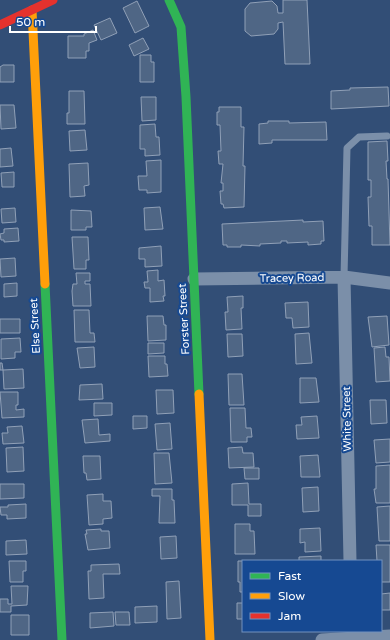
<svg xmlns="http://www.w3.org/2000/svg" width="390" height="640" font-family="'Varela Round',sans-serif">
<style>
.building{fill:#4f6685;stroke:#90a0b7}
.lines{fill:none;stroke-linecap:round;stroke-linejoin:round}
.lane{stroke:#7b8fa9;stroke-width:7}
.street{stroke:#7b8fa9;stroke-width:13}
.fast{stroke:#30b455;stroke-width:9}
.slow{stroke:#ff9f0a;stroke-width:9}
.jam{stroke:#e5322d;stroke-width:9}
.labels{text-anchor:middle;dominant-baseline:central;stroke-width:4;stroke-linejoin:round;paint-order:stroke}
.street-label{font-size:11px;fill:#fff;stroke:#164992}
</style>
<rect width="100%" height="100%" fill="#324e76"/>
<path class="building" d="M283,0H307L310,64H285L283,22L278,23V29L274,34L251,36L245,31V9L250,3L272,1L277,6L278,13H283Z
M137,1L149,26L135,33L123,8Z
M110,18L117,33L101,40L94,25Z
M93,30L97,40L89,43V51H86V58H68V36H84V34Z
M143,38L149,49L134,56L129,45Z
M140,55H151V62H154V82H140Z
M3,65H14V82H0V67Z
M388,87L389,106L331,109V91L350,90V88Z
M69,91H84L85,124H67V113H69Z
M141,97H156V120L142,121Z
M0,105H14L16,128L1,129Z
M219,107H241V127H244L243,166H245L244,207L224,208L223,204H221L220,191H223V183H221L223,164H219L218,151H221L220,125H217V112H219Z
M268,121H289V123L326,122L327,140H272V143L259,144V124L268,123Z
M155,124L156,137H159L160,155L145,156V149H140V125Z
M85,130L87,150L70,151L69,131Z
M387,141L388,161H386L387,179H388L390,245H372V226H369L368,197H371V180H368V142Z
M11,148L13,166L0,167V149Z
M161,160V192L147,193V190H139L138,176H147L146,161Z
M88,163L89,185L84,186L85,196L70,197L69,164Z
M14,172V187H2L1,173Z
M160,207L163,229L145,230L144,208Z
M15,208L16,222L2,223L1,209Z
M71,210L91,211L92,227H86V230H71Z
M303,220V222L323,221L324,241H321V244L308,245V242L287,243V241H281V243L260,244V246L241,245V247H227V245H223L222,224Z
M18,228L19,241L4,242V240H1L0,234L4,233V229Z
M72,237H88L89,260H86V269H74Z
M161,246L162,266L145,267V259H139V248Z
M15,258L16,276L1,277L0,259Z
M158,270V281L164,280L165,296H163L164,301L150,302V288H145L144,282H148L147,271Z
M76,273H90V281H85V284H90L91,306H73L72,291L73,284H77Z
M17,283V296L4,297V284Z
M243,296V308H241L242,329L226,330L225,312H228L227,297Z
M308,302L309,327L293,328L292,318H286L285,303Z
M74,310H89L90,333H94L95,342H75Z
M147,316H163L164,325H166V340L148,341Z
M387,316L389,345L372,347L368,317Z
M0,319H20V333H0Z
M309,333L312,363L296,364L295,334Z
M227,334H242L243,356L228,357Z
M20,338L21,352H15V358L1,359V339Z
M148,343H164V353L148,354Z
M94,347L95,367L80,368L77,348Z
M385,347L386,357H389L390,381L376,382L374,348Z
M148,356H165V364H167L168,376L149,377Z
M0,363H2L3,370H0Z
M23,369L24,388L4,389L3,370Z
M228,374H242L244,405H229Z
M300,378H316L319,402L300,403Z
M102,384L103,399L79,400L80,385Z
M156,390H173L174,413L157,414Z
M0,392H18V405H16V410L24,409V417L2,418Z
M370,400H386L387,423L371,424Z
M94,403H112V415L94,416Z
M230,408H245L246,428H251L252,437H247V442H231Z
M133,416H147V428L133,429Z
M317,416L319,438L297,439L296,425H302L301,417Z
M98,419L99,435L110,434V441L85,443L82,420Z
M170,423L172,449L157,450L155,424Z
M22,426L24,443L3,444L2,433H8L7,427Z
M390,439V462L376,463L374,440Z
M23,447L24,471L7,472L6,448Z
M242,447L243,453H253L254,467L229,468L228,448Z
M154,453H169L172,483L155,484Z
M318,455L320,477H301L300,456Z
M83,456H100L101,479L87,480L86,473H84Z
M390,465V503H376L374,489H376V466Z
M244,468H259V479H245Z
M248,483L249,504H261V516H248V505H232V484Z
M0,484H24V498L0,499Z
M318,487L319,511L303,512L302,488Z
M152,489H172V500H174L175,523H159L160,496H152Z
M103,494V501H111L112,518L103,519V524L89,525L87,495Z
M26,504V518L7,519V515H1L0,507H8V505Z
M390,506V541H379L377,507Z
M235,524H250V531H254L255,554H235Z
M320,528L321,551L305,552V542L300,543V529Z
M101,529V531H109L110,548L88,550L85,534H87L86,530Z
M176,536L177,558L161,559L160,537Z
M26,540L27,554L6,555V541Z
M376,545H390V582H381V561H377Z
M321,556V561H299V557Z
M9,561H26V571H23V582H10Z
M238,561H251H243V592H240V582H238Z
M119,564L120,574H103L104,598L89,599L88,571H91V565Z
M179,581L181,618L167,619L166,582Z
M11,586H28L27,605L11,606V612H0V599H8V604H12Z
M390,593V610H381V594Z
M237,603H243V619H237Z
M157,606V622L135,623V607Z
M113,612L114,626L90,628V613Z
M115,612H129L130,625H116Z
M11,615H29V635H11Z"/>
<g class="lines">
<path class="lane" d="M344,277L347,148L359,137L387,136"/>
<path class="street" d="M344,277L350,561
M194,279L344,277L390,283
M322,640L390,636"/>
<path class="fast" d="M169,0L181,27L186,97L199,394
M45,284L62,640"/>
<path class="slow" d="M32,10L45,284
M199,394L210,640"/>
<path class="jam" d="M0,25L53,0"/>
</g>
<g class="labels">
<g class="street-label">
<text transform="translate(292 278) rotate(-1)">Tracey Road</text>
<text transform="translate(184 319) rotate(-93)">Forster Street</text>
<text transform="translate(35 326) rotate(-93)">Else Street</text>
<text transform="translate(347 419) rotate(-91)">White Street</text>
</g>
</g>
<rect x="242" y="560" width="140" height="72" fill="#164992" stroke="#7392be"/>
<rect x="250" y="573" width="20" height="6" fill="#30b455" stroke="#7392be"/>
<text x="278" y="580" font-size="12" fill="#ffffff">Fast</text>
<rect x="250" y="593" width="20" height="6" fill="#ff9f0a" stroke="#7392be"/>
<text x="278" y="600" font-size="12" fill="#ffffff">Slow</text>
<rect x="250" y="613" width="20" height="6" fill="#e5322d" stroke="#7392be"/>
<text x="278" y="620" font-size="12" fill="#ffffff">Jam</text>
<path d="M10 26v6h86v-6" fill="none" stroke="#ffffff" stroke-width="2"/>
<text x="16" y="26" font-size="12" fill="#ffffff" stroke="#164992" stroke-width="3" paint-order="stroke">50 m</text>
</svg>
